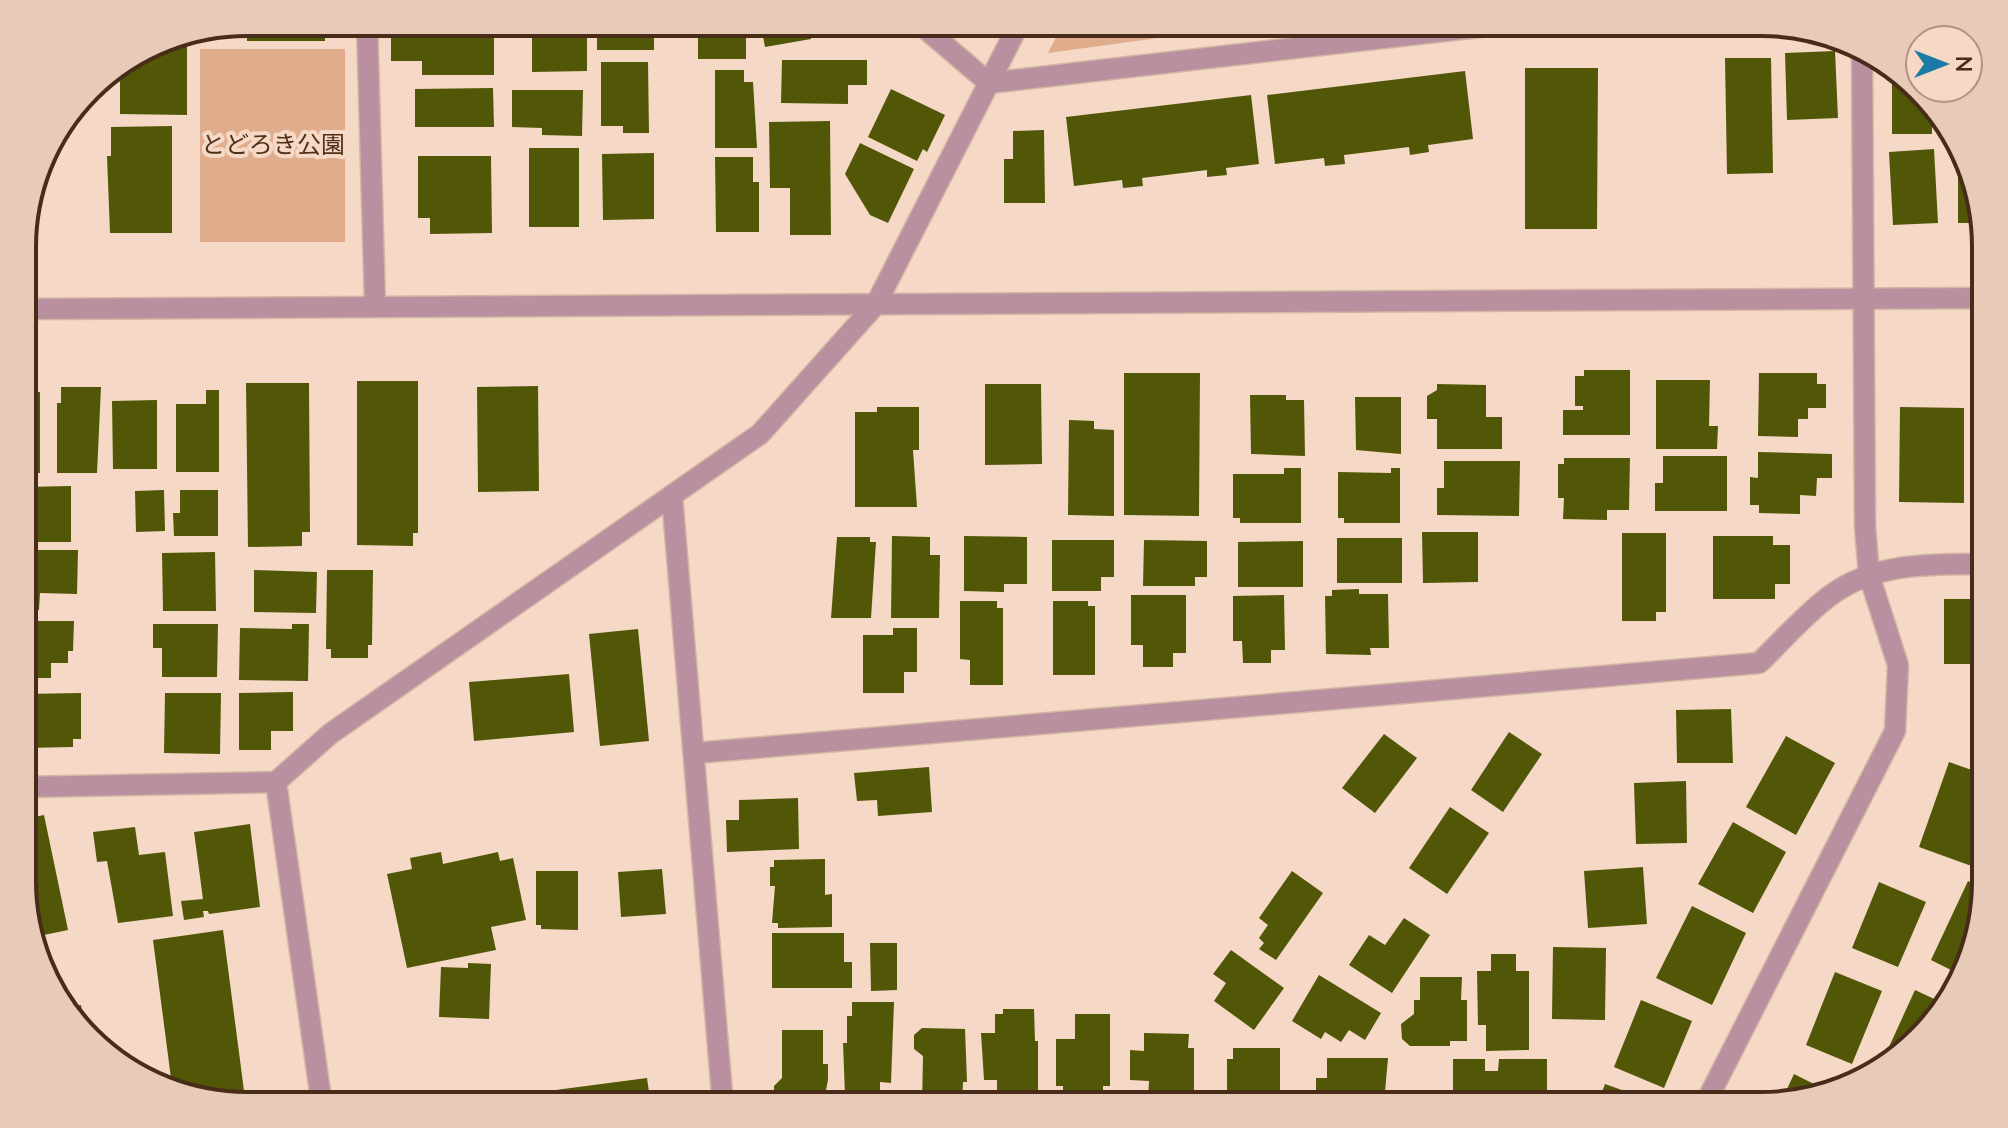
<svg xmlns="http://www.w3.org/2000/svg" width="2008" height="1128" font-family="'Nunito Sans','Noto Sans JP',sans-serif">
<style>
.green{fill:#dfad8c}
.building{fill:#515707}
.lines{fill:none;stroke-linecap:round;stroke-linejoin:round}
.minor-casing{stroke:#d2b6a3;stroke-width:23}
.tertiary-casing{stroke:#d2b6a3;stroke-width:23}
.minor{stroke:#b9909f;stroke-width:20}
.tertiary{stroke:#b9909f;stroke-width:20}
.labels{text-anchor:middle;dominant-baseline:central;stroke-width:8;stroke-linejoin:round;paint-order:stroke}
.park-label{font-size:24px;fill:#502f18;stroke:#f5d8c6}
.rim{fill:none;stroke:#482c19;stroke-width:4}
</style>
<rect width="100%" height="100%" fill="#f5d8c6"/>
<path class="green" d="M1064,22H1275L1048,53Z
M200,49H345V242H200Z"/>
<path class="building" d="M247,22H325V41H247Z
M422,22H494V75H422V61H391V26H422Z
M532,22H587V71L532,72Z
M597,22H654V50H597Z
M698,22H740V26H746V59H698Z
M755,22H808L811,39L765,47L761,25L756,26Z
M187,34V115L120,114V65L161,39Z
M1835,51L1838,118L1787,120L1785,53Z
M1725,58H1771L1773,173L1727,174Z
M782,60H867V85H848V104L781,103Z
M601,62H648L649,133H623V126H601Z
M1525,68H1598L1597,229H1525Z
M715,70H744V82H753L757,148H715Z
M1892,70L1932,107V134H1892Z
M1465,71L1473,139L1428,145L1429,152L1410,155L1409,147L1344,155L1345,164L1325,166L1324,158L1275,164L1267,95Z
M493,88L494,127H415V89Z
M891,89L945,115L927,152L923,149L917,161L868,137Z
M512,90H583L582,136L542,135V128L512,127Z
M1251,95L1259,164L1226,168L1227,175L1207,177V170L1142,178L1143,186L1123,188L1122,180L1074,186L1066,117Z
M830,121L831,235H790V188H770L769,122Z
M172,126V233H110L107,156H111V127Z
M1044,130L1045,203H1004V159H1013V131Z
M860,143L914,169L888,223L870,215L845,174Z
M529,148H579V227H529Z
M1934,149L1938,223L1893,225L1889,152Z
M654,153V219L603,220L602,154Z
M1958,154L1959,153L1983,223H1958Z
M418,156H491L492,233L430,234V218H418Z
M715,157H753V182H759V232H716Z
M1584,370H1630V435H1563V410H1583V406H1575V376H1584Z
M1124,373H1200L1199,516L1124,515Z
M1759,373H1817V384H1826V408H1808V419H1798V437L1758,436Z
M1656,380H1710L1709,426H1718L1717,449H1656Z
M357,381H418V533H413V546L357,545Z
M246,383H309L310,532H302V546L248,547Z
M985,384H1041L1042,464L985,465Z
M1437,384L1486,385V417H1502V449H1437V419H1427V396L1437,390Z
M538,386L539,491L478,492L477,387Z
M61,387H101L97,473H57V403H61Z
M206,390H219V472H176V404H206Z
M24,392H40V473H24Z
M1250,395H1286V400H1304L1305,456L1251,454Z
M1355,397H1401V454L1356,450Z
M157,400V469H113L112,401Z
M877,407H919V450H913L917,507H855V412H877Z
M1900,407L1964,408V503L1899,502Z
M1069,420L1094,421V429L1114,430V516L1068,515Z
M1758,452L1832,454V478H1817L1816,496L1800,495V514L1759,513V505H1750V477L1758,478Z
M1663,456H1727V511H1655V483H1663Z
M1564,458H1630L1629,510H1607V520L1563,519L1564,498H1558V464H1564Z
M1444,461H1520L1519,516L1437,515V488H1444Z
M1284,468H1301V523H1240V518H1233V474H1284Z
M1391,468H1400V523H1344V518H1338V472L1391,473Z
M71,486V542H24V487Z
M164,490L165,531L136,532L135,491Z
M180,490H218V536H174L173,513H180Z
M1422,532H1478V582L1423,583Z
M1622,533H1666V612H1656V621H1622Z
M892,536L930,537V555H940L939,618H891Z
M964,536L1027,537V584H1004V592L964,591Z
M1713,536H1773V545H1790V584H1775V599H1713Z
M837,537H870V542H876L871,618H831Z
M1337,538H1402V583H1337Z
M1052,540H1114V577H1101V591H1052Z
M1144,540L1207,541V577H1195V586H1143Z
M1303,541V587H1238V542Z
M24,550H78L77,594L40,593L39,610H24Z
M215,552L216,611H163L162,553Z
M254,570L317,572L316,613L254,612Z
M327,570H373L372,645H368V658H331V649H326Z
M1359,589V594H1388L1389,648H1370L1371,655L1326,654L1325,596H1332V590Z
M1131,595H1186V653H1173V667H1143V645H1131Z
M1284,595L1285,650H1271V663H1243L1242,641H1233V596Z
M1944,599H1986V664H1944Z
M960,601H997V608H1003V685H970V660L960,659Z
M1053,601H1088V606H1095V675H1053Z
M24,621H74L73,651H68V663H51V678H24Z
M153,624H218L217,677H162V648H153Z
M292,624H309L308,681L239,680L240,628L292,629Z
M893,628H917V672H904V693H863V635H893Z
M638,629L649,741L600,746L589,634Z
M569,674L574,732L474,741L469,682Z
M1986,686V760L1972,761L1971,687Z
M293,692V731H271V750H239V693Z
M81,693V739H73V747L24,748V694Z
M165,693H221L220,754L164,753Z
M1731,709L1733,763H1677L1676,710Z
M1509,732L1542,754L1503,812L1471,790Z
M1384,734L1417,758L1375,813L1342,788Z
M1786,736L1835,763L1796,835L1746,807Z
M1949,762L1986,775V844L1977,868L1919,847Z
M929,767L932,812L878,816L877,800L857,801L854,773Z
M1686,781L1687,843L1636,844L1634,783Z
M798,798L799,849L727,852L726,820H739V800Z
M1450,807L1489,833L1447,894L1409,868Z
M44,815L68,930L34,937L24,910V819Z
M1733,822L1786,852L1753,913L1698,884Z
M250,824L260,907L209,914L208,911H203L204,917L184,920L181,901L203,899L194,832Z
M135,827L139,855L165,852L173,916L118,923L107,861L97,862L93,832Z
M441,852L443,864L498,852L500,861L513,858L526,920L491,927L496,950L407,968L387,874L412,869L410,858Z
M825,859V895L832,894V927L778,928V923H772L775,886H770V867H774V860Z
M1643,867L1647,924L1588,928L1584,871Z
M662,869L666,914L621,917L618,872Z
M536,871H578V930L541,929V925H536Z
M1292,871L1323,893L1276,960L1259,949L1264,943L1259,938L1268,925L1259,918Z
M1968,881L1986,890V895L1961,975L1931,960Z
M1879,882L1926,902L1898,967L1852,948Z
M1692,906L1746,933L1712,1005L1656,978Z
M1404,918L1430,935L1392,993L1349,965L1369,935L1385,945Z
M223,930L246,1106L172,1086L153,940Z
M772,933H844V962H852V988H772Z
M870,943H897V990L871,991Z
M1553,947L1606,948L1605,1020L1552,1019Z
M1231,950L1284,988L1254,1030L1214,1001L1226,983L1213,974Z
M1491,954H1516V971H1529V1050L1486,1051V1025H1478L1477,971H1491Z
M468,963L491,964L489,1019L439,1017L441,967L468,968Z
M1835,972L1882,991L1852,1064L1806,1045Z
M1319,975L1381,1013L1365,1040L1349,1030L1341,1042L1325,1032L1321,1039L1292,1021Z
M1420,977H1462L1461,1000H1467V1041H1450V1046H1410L1402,1039L1401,1024L1414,1014V1000H1420Z
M1915,990L1945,1004L1886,1068L1878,1071Z
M1641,1000L1692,1021L1664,1088L1614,1067Z
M852,1002H894L891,1083L880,1082V1096L845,1095L843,1043H847V1016H852Z
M81,1005L85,1029L63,1008Z
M1003,1009H1034L1035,1041H1038V1099H1027V1106H997V1080H984L981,1033H995V1014H1003Z
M1075,1014H1110V1086H1103V1106H1063V1086H1056V1039H1075Z
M922,1028L965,1029L967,1082H963L962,1106H922L923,1056L914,1049V1035Z
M782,1030H823V1064H828V1080L825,1095H820V1106H779L774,1102V1086L782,1078Z
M1144,1033L1189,1034L1188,1048H1194V1106L1148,1103L1149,1081L1130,1080V1050L1144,1051Z
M1233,1048H1280V1106L1227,1102V1059H1233Z
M1327,1058H1388L1384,1103L1316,1106V1078H1327Z
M1453,1059H1485V1071H1498L1499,1059H1547V1104L1466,1103V1090H1453Z
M1794,1074L1824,1089L1780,1104Z
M647,1078L651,1106H527L525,1094Z
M1605,1084L1658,1103L1657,1106H1597Z
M506,1096L507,1106H446V1104Z"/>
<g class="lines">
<defs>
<path id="minor" d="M367,22L375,305
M922,22L928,31L989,83L1523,22
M672,496L723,1106
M695,753L1759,663C1782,641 1805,614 1831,595C1876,562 1932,564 1986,564
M276,782L322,1106
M24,787L276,782L330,734L760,434L876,304L1020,22
M1704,1106L1895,731L1898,665L1869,575L1865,526L1862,49"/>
<path id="tertiary" d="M24,309L1985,298"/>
</defs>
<use href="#minor" class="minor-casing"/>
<use href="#tertiary" class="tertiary-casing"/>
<use href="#minor" class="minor"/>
<use href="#tertiary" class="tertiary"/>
</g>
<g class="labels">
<g class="park-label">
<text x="273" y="145">とどろき公園</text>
</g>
</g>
<path d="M0 0H2008V1128H0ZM247 36H1761A211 211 0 0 1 1972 247V881A211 211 0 0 1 1761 1092H247A211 211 0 0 1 36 881V247A211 211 0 0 1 247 36Z" fill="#e7cab8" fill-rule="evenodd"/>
<path class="rim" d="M247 36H1761A211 211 0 0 1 1972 247V881A211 211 0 0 1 1761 1092H247A211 211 0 0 1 36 881V247A211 211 0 0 1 247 36Z"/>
<g transform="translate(1944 64) rotate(90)"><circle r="38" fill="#f5d8c6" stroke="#b09381" stroke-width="2"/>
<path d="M0-6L14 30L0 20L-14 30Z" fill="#1b7ba7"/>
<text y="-12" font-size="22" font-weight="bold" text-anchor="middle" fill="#482c19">N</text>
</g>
</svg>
